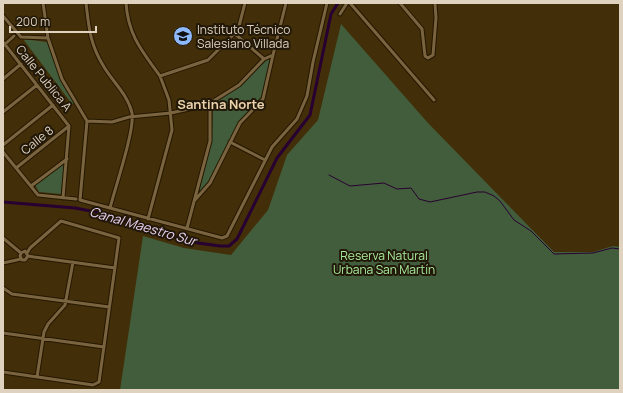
<svg xmlns="http://www.w3.org/2000/svg" width="623" height="393" font-family="Manrope,sans-serif">
<style>
.green{fill:#425d3b}
.lines{fill:none;stroke-linecap:round;stroke-linejoin:round}
.stream{stroke:#280031;stroke-width:1}
.canal{stroke:#280031;stroke-width:3}
.minor-casing{stroke:#251700;stroke-width:5}
.minor{stroke:#7a6440;stroke-width:3}
.labels{text-anchor:middle;dominant-baseline:central;stroke-width:4;stroke-linejoin:round;paint-order:stroke}
.poi-label{font-size:12px;fill:#dfd2bf;stroke:#211809;text-anchor:start}
.street-label{font-size:12px;fill:#dfd2bf;stroke:#211809}
.park-label{font-size:12px;fill:#a9ec99;stroke:#211809}
.neighbourhood-label{font-size:13px;font-weight:bold;fill:#ebd2ab;stroke:#211809}
.water-label{font-size:13px;font-style:italic;fill:#eed4f5;stroke:#211809}
</style>
<rect width="100%" height="100%" fill="#422e08"/>
<path class="green" d="M341,24L428,123L554,252H593L613,246L620,247V390H120L143,236L184,248L231,255L268,210L287,155L318,120Z
M23,39L47,42L60,77L74,103L72,104Z
M269,58H271L262,96L238,123L208,182L200,194L199,192L212,137L213,105L240,85Z
M64,164L61,194L39,192L35,185Z"/>
<g class="lines">
<path class="stream" d="M329,175L350,186L384,183L397,189L411,188L419,199L430,202L477,192H485L494,196L500,201L514,220L531,231L554,254L593,253L612,248L620,249"/>
<path class="canal" d="M3,202L75,208L101,213L191,242L220,246H229L237,239L277,158L310,115L331,14L338,3"/>
<defs>
<path id="minor" d="M43,3L48,38
M86,3C89,29 90,44 104,67C113,82 128,95 132,113C135,130 115,188 110,208
M126,3C128,35 142,51 160,76L208,60L238,30L245,3
M350,3L434,100
M400,3L422,29L425,56L428,58L433,55L436,18L435,3
M340,14L347,3
M3,16L21,37L48,38L62,79L87,121L80,200L222,238L227,236L272,147L297,119L307,96L313,62L327,3
M235,34L264,59L273,55L286,3
M3,42L69,126L63,198
M3,46L14,36
M3,79L21,64
M3,112L37,85
M87,121L112,122L129,117L171,113L207,105L239,85L264,59
M230,142L265,160
M3,145L53,105
M3,152L38,195L76,199
M16,168L69,126
M31,186L67,159
M195,200L210,183L240,123L263,99L273,55
M148,219L172,130L169,100L160,76
M187,228L210,141V104
M3,238L21,253
M28,256L25,260H22L20,256L21,253L25,251L28,256L34,257L115,268
M3,263L21,259
M3,288L12,294L109,307
M3,333L104,347
M3,372L93,385L99,382L119,238L61,221L30,248L27,253
M37,377L44,332L48,324L65,305L73,262"/>
</defs>
<use href="#minor" class="minor-casing"/>
<use href="#minor" class="minor"/>
</g>
<defs>
<symbol id="school-disc" viewBox="-11 -11 22 22"><circle r="9.5" fill="#8eb9fc" stroke="#211809"/><path d="M0-5L7-2L0 1L-7-2ZM-4 1L0 2.5L4 1V4Q0 6-4 4Z" fill="#111"/></symbol>
</defs>
<g fill-rule="evenodd">
<use href="#school-disc" x="172" y="25" width="22" height="22"/>
</g>
<g class="labels">
<g class="poi-label">
<text x="197" y="29">Instituto Técnico<tspan x="197" dy="14">Salesiano Villada</tspan></text>
</g>
<g class="street-label">
<text transform="translate(44 78) rotate(51)">Calle Publica A</text>
<text transform="translate(37 140) rotate(-39)">Calle 8</text>
</g>
<g class="park-label">
<text x="384" y="255">Reserva Natural<tspan x="384" dy="14">Urbana San Martín</tspan></text>
</g>
<g class="neighbourhood-label">
<text x="221" y="104">Santina Norte</text>
</g>
<g class="water-label">
<text transform="translate(143 226) rotate(16)">Canal Maestro Sur</text>
</g>
</g>
<rect width="623" height="393" fill="none" stroke="#dfd2bf" stroke-width="8"/>
<path d="M10 26v6h86v-6" fill="none" stroke="#dfd2bf" stroke-width="2"/>
<text x="16" y="26" font-size="12" fill="#dfd2bf" stroke="#211809" stroke-width="3" paint-order="stroke">200 m</text>
</svg>
